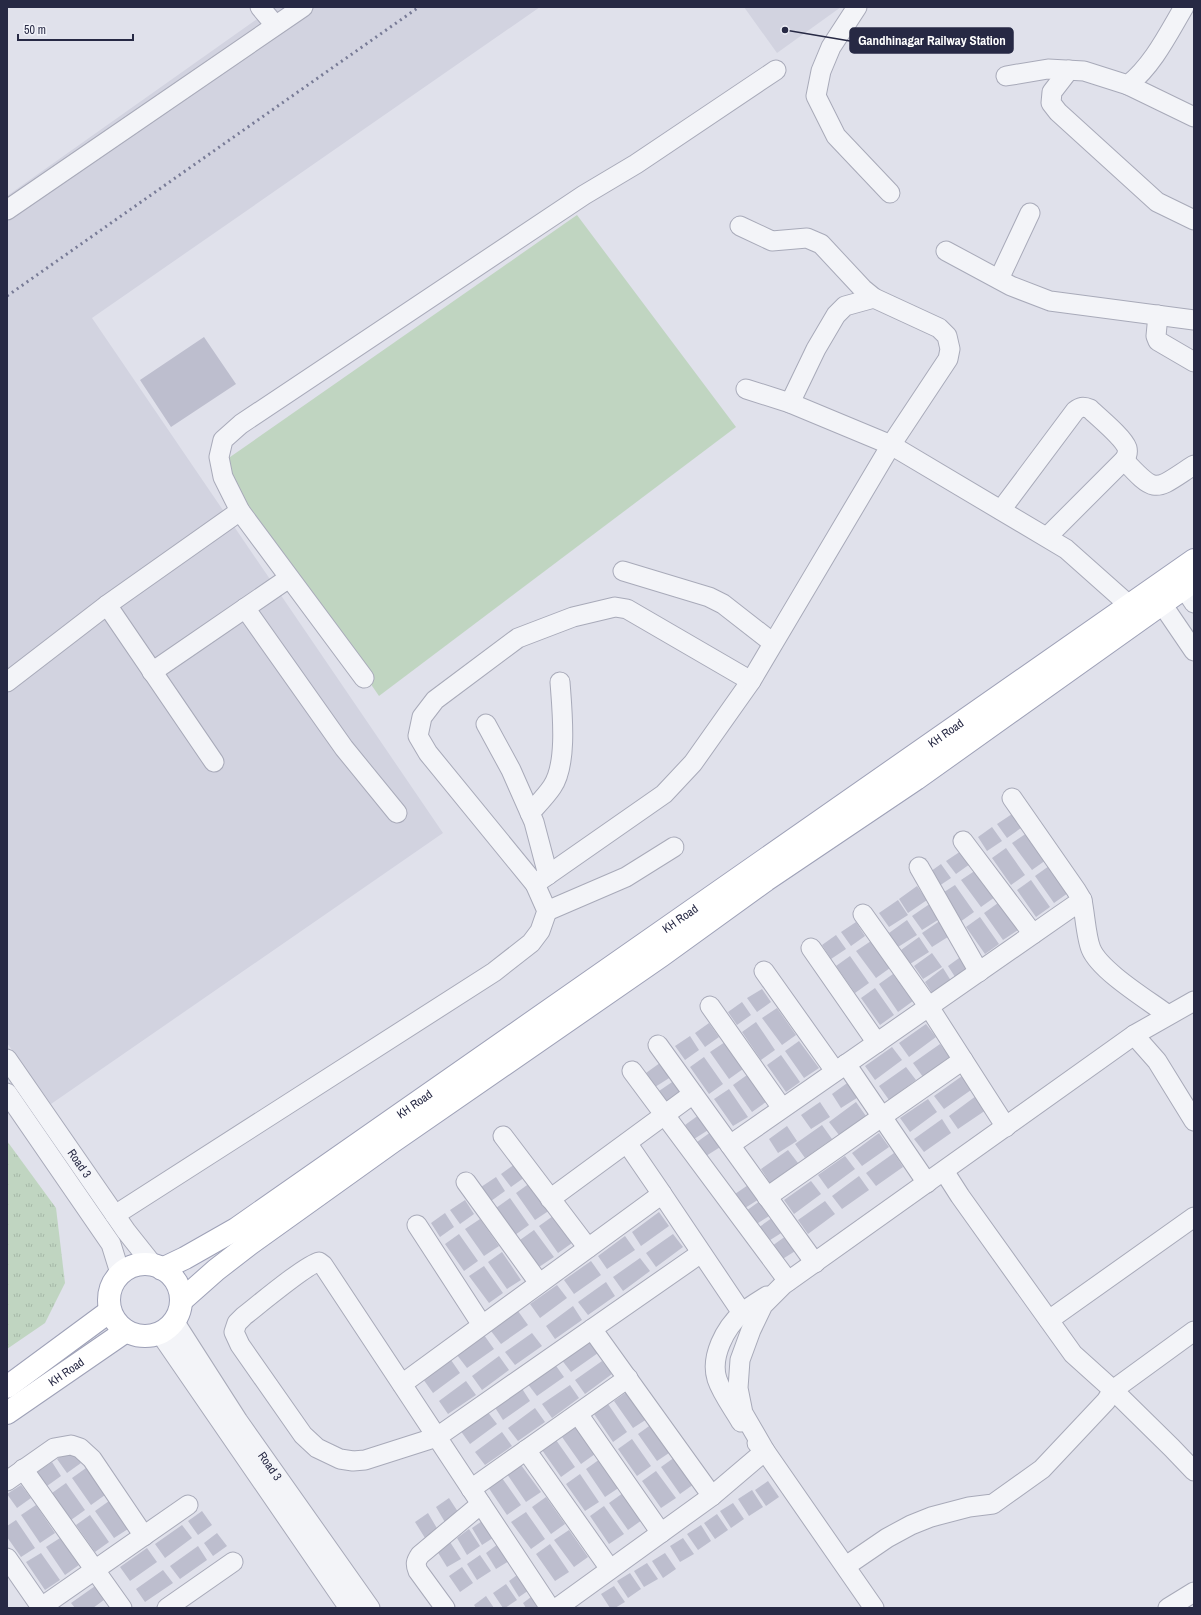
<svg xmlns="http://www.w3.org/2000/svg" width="1201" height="1615" font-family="'Archivo Narrow',sans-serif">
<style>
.built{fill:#d2d3e0}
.grass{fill:url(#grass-tufts)}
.park{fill:#c0d5c1}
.building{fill:#bdbece}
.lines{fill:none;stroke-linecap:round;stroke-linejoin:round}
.minor-casing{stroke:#a8aab9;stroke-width:21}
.major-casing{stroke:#9ea1b7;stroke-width:24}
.minor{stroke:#f3f4f8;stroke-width:19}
.major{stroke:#fff;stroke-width:22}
.rail{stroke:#787b96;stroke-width:3;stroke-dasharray:2 4;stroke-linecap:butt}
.labels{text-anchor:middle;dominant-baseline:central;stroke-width:3;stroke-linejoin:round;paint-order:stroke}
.street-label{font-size:12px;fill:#272944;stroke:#f0f1f8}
.leader{fill:none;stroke:#272944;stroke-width:1.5}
.callout-dot{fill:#272944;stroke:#f0f1f8;stroke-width:1.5}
.callout{fill:#272944;stroke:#272944;stroke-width:1.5}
.callout-label{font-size:13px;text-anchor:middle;font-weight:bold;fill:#fff}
</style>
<defs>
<pattern id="grass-tufts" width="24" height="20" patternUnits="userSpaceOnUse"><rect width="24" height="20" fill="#c0d5c1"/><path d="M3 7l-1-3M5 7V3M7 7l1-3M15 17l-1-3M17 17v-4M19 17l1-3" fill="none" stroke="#a5b7a7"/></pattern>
</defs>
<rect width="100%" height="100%" fill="#e0e1eb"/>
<path class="built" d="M274,7H540L92,318L443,833L51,1104L7,1043V196Z
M744,7H841L777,53Z"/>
<path class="grass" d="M7,1141L56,1208L65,1283L45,1323L7,1349Z"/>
<path class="park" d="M577,215L736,427L379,696L220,464Z"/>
<path class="building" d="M204,337L236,384L171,427L140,380Z
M1012,814L1021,828L1007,838L997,824Z
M992,827L1002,841L987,851L978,837Z
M1027,833L1046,860L1032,870L1012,843Z
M1006,848L1025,875L1011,885L992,858Z
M961,851L970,864L956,874L946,861Z
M941,864L951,878L936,888L927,874Z
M1049,866L1068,893L1054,903L1035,876Z
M976,870L995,897L981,907L961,880Z
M1031,880L1050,907L1036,917L1017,890Z
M955,885L974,912L960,922L941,894Z
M917,886L927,900L908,913L899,899Z
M898,900L908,915L889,927L879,913Z
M931,903L941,918L922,930L912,916Z
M998,903L1018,930L1003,940L984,913Z
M980,917L999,944L985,954L966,927Z
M907,920L917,935L898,947L889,933Z
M941,920L951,935L932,947L922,933Z
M856,922L865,936L851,946L841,932Z
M836,935L846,949L831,959L822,945Z
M919,937L929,952L910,964L901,950Z
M871,941L890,968L876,978L856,951Z
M932,953L942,967L923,979L914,966Z
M966,953L976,968L957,980L948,966Z
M850,956L869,983L855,993L836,966Z
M943,968L953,984L934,996L925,982Z
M893,974L913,1001L898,1012L879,984Z
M875,988L894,1015L880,1025L861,998Z
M762,989L771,1002L757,1012L747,998Z
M742,1002L751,1015L737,1025L728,1012Z
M777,1008L796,1035L782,1045L762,1018Z
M756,1022L775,1050L761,1060L742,1032Z
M709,1023L719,1037L705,1047L695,1033Z
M926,1024L936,1037L909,1057L899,1043Z
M690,1036L699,1050L685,1060L675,1046Z
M799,1041L819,1068L804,1078L785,1051Z
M725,1042L743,1069L729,1079L710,1052Z
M940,1044L950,1057L923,1077L913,1063Z
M892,1047L902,1060L875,1080L865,1066Z
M781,1055L800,1082L786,1092L767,1065Z
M704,1057L723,1084L709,1094L690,1067Z
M664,1060L674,1075L655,1087L646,1073Z
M906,1067L916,1080L889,1100L879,1086Z
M747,1075L766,1102L752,1112L733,1085Z
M962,1076L971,1090L944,1109L934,1096Z
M678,1078L688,1093L669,1105L659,1091Z
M850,1081L860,1096L841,1108L832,1094Z
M729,1089L748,1117L733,1126L714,1099Z
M976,1096L986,1110L958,1129L949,1116Z
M928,1099L937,1112L910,1132L900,1118Z
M820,1102L830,1117L811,1129L801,1115Z
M856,1102L866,1116L839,1135L829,1122Z
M703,1112L713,1127L694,1139L685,1125Z
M942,1119L951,1133L924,1152L914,1139Z
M822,1125L832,1139L805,1158L795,1144Z
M787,1126L797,1141L778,1153L769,1139Z
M715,1129L725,1144L706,1156L697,1142Z
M879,1133L889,1147L862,1166L852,1153Z
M788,1150L798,1163L770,1183L761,1169Z
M894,1153L903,1167L876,1186L866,1173Z
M845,1156L855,1169L828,1189L818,1175Z
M515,1164L525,1177L511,1187L501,1174Z
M859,1176L869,1190L842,1209L832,1196Z
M496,1177L505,1191L491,1201L481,1187Z
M754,1181L764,1196L745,1208L735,1194Z
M811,1181L821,1194L794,1214L784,1200Z
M530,1183L550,1210L535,1220L516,1193Z
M510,1198L529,1225L515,1235L496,1208Z
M764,1198L774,1213L755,1225L746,1211Z
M465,1200L474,1214L460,1224L450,1210Z
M825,1201L835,1214L808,1234L798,1220Z
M659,1212L669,1226L641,1246L632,1232Z
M445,1213L454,1227L440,1237L431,1223Z
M776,1215L786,1230L767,1242L758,1228Z
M553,1216L572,1243L558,1253L539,1226Z
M480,1219L499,1246L484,1256L465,1229Z
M534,1230L554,1257L539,1267L520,1240Z
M790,1233L800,1248L781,1260L772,1246Z
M459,1234L478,1261L464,1271L445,1244Z
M673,1234L683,1247L656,1267L646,1253Z
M625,1236L635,1250L607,1269L598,1256Z
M502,1252L521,1280L507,1289L488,1262Z
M640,1258L650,1271L623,1291L613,1277Z
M591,1261L601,1275L574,1294L564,1280Z
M484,1266L503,1293L489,1303L469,1276Z
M606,1282L615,1296L588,1315L578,1302Z
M557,1285L567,1298L540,1318L530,1304Z
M573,1306L582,1320L555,1339L546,1326Z
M518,1311L528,1325L501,1344L491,1331Z
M532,1333L542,1346L515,1365L505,1352Z
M484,1335L494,1349L467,1368L457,1355Z
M588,1339L598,1353L571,1372L561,1359Z
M499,1356L509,1370L482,1390L472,1376Z
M451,1360L460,1373L433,1393L423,1379Z
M602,1361L612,1374L585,1394L575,1380Z
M554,1363L564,1377L537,1396L527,1383Z
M466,1381L476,1395L448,1414L439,1401Z
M570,1385L579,1398L552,1418L542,1404Z
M521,1387L530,1401L503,1420L494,1406Z
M628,1391L647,1419L633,1428L614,1401Z
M608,1404L627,1432L613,1442L594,1414Z
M535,1408L545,1422L518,1441L508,1428Z
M487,1411L497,1424L470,1444L460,1430Z
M652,1424L672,1451L657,1461L638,1434Z
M576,1427L595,1454L581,1464L562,1437Z
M502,1432L512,1446L485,1465L475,1452Z
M632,1439L651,1466L637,1476L618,1449Z
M556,1440L575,1467L561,1477L542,1450Z
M71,1449L81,1463L67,1473L57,1459Z
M675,1457L694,1484L680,1494L661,1467Z
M600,1459L620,1487L605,1497L586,1469Z
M52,1462L61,1476L47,1486L37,1472Z
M521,1465L541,1492L526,1502L507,1474Z
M86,1468L105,1495L91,1505L72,1478Z
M656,1471L676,1498L661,1508L642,1481Z
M580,1474L599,1502L585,1511L566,1484Z
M502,1478L521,1505L507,1515L488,1487Z
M768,1481L779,1497L766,1506L755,1490Z
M66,1483L85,1510L71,1520L52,1493Z
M21,1485L31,1498L17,1508L7,1494Z
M752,1490L763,1507L749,1516L738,1499Z
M623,1493L642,1520L628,1530L609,1503Z
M546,1497L565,1524L551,1534L532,1507Z
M449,1498L460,1515L446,1524L436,1507Z
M109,1501L128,1529L114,1538L95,1511Z
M733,1503L744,1519L731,1528L720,1511Z
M36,1505L55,1533L40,1543L21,1515Z
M604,1506L624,1534L609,1544L590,1516Z
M202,1511L212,1525L198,1535L188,1521Z
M526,1512L545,1539L531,1549L511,1522Z
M428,1513L438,1530L425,1538L415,1522Z
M717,1514L728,1530L715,1539L704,1523Z
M90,1515L109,1542L95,1552L76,1525Z
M485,1519L496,1536L482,1545L472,1528Z
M16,1520L35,1548L21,1557L7,1537V1526Z
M182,1525L192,1538L165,1558L155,1544Z
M701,1525L711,1541L698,1550L687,1534Z
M469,1529L480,1546L467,1555L457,1538Z
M569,1530L588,1557L574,1567L554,1540Z
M217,1533L227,1546L213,1556L204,1543Z
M60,1538L79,1565L65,1575L46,1547Z
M683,1538L694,1554L680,1562L670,1546Z
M450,1542L461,1559L447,1567L437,1551Z
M498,1544L509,1561L496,1569L486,1553Z
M550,1544L569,1572L555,1581L536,1554Z
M198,1546L207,1560L180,1579L170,1566Z
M147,1548L157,1562L130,1581L120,1567Z
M41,1553L60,1580L45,1590L26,1562Z
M665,1553L676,1569L663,1578L652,1561Z
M480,1555L491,1571L477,1580L467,1564Z
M647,1563L658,1579L644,1587L634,1571Z
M462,1567L473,1583L460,1592L449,1576Z
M163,1570L173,1583L145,1602L136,1589Z
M521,1572L532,1588L519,1597L509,1581Z
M630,1573L641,1589L628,1598L617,1581Z
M98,1584L108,1597L93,1608H75L71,1603Z
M506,1584L517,1600L505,1608H503L493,1593Z
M614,1586L625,1602L615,1608H610L601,1594Z
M535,1594L545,1608H526L523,1603Z
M486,1596L494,1608H476L474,1605Z"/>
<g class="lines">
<defs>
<g id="minor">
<path d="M260,7L275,25"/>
<path d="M857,7L831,47L821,71L816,96L836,136L890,193"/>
<path d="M1069,70L1052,92L1051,103L1058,112L1157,202L1194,220"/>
<path d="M1006,76L1048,69L1084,71L1128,85C1153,65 1168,34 1184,7"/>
<path d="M1128,85L1194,117"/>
<path d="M7,210L303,7"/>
<path d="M946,251L1011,286L1050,301L1194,320"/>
<path d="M999,279L1030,213"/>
<path d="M1158,315L1156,336L1158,341L1194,362"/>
<path d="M746,389L790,403L891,445L1066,549L1129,605"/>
<path d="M790,403L816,349L836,315L845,306L874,298"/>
<path d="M1124,460C1157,496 1155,490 1194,465"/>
<path d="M1001,510L1075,411C1080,407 1083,406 1090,409C1098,417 1123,437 1127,448C1128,452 1127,456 1124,460L1047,537"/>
<path d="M623,571L709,597L723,604L773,643"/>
<path d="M1184,588L1194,603"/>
<path d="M1162,604L1194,651"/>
<path d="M107,605L214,762"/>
<path d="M245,608L344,748L397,813"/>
<path d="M152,672L289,578"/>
<path d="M364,678L240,511L223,477L219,457L223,440L241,424L584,195L636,164L776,70"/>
<path d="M7,682L107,605L240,511"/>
<path d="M486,724L511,770L534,822L548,875"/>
<path d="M530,813C537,805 546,796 552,787C568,764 562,710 560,682"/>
<path d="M963,841L1033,934"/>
<path d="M919,867L979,972"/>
<path d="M535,884L664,794L693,763L751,681L891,445L948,359L950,349L947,336L939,328L874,298L863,289L821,244L807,238L772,241L740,226"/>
<path d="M1082,900C1085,914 1086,937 1091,949C1100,971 1148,1000 1168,1015"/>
<path d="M547,911L626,877L674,847"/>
<path d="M863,914L929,1007L1006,1127"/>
<path d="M811,948L877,1043"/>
<path d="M764,971L835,1071"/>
<path d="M710,1006L782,1108"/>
<path d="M1134,1035L1157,1061L1194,1121"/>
<path d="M658,1045L815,1263"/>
<path id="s1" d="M7,1059L126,1231L153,1265"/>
<path d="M846,1064L927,1183"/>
<path d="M632,1071L788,1281"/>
<path d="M7,1093L111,1244L120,1273"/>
<path d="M503,1136L588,1248"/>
<path d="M627,1143L662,1194"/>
<path d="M730,1145L1082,900L1076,890L1012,798"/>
<path d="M944,1171L960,1196L1073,1354L1113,1390L1172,1448L1194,1471"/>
<path d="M466,1182L539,1283"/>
<path d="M767,1197L963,1060"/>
<path d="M550,1199L693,1094"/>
<path d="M115,1215L494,972L531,943L540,931L547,911L535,884L428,753L418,736L422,717L435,700L518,638L573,617L615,607L627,609L751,681"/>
<path d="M417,1225L482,1325"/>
<path d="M1049,1320L1194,1217"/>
<path id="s2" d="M174,1321L238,1421L370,1608"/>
<path d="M592,1329L712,1496"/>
<path d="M160,1333L349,1608"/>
<path d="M402,1384L662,1194L742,1313"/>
<path d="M578,1414L661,1533"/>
<path d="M741,1422C733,1408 722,1394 717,1379C710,1357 725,1328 742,1313C749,1307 759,1301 767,1296"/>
<path d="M526,1450L610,1569"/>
<path d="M23,1469L122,1608"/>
<path d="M7,1481L54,1448L71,1445L80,1448L92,1459L144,1536"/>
<path d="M471,1489L628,1378"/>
<path d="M7,1558L41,1607"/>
<path d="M846,1566L887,1538L911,1525L931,1517L969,1507L993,1504L1042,1469L1106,1401L1113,1390L1194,1331"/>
<path d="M40,1608L188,1505"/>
<path d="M167,1608L233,1562"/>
<path d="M445,1608L418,1571C415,1564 416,1561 420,1555L481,1504"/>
<path d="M550,1608L323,1265L319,1262C307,1264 257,1306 244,1316L237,1323L234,1332L240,1345L303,1435L317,1448L340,1459L353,1461L365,1460L437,1437L701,1253"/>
<path d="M557,1608L712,1496L765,1451L757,1443"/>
<path d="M874,1608L765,1451L743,1413L738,1388L740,1360L751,1330L763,1305L783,1285L1134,1035L1194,1001"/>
<path d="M1168,1608L1194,1592"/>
</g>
<g id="major">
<circle cx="145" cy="1300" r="36"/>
<path id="s3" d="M162,1269L185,1258L236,1229L1194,560"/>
<path d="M181,1301L216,1270L251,1243L392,1142L661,956L766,880L916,779L1194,581"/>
<path d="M7,1387L110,1311"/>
<path id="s4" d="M7,1413L126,1331"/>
</g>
</defs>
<use href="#minor" class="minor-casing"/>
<use href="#major" class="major-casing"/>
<use href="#minor" class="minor"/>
<use href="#major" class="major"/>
<path class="rail" d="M7,296L419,7"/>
</g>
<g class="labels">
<g class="street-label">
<text stroke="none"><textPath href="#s3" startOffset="950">KH Road</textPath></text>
<text stroke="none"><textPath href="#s3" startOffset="626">KH Road</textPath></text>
<text stroke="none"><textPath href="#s3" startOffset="302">KH Road</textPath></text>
<text stroke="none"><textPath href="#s1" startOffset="127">Road 3</textPath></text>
<text stroke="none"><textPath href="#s4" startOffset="72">KH Road</textPath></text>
<text stroke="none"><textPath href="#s2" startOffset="174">Road 3</textPath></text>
</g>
</g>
<path class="leader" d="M785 30L850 41"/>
<circle class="callout-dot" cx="785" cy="30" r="4"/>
<rect class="callout" x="850" y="28" width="163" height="25" rx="4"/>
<g class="callout-label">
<text x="932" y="45">Gandhinagar Railway Station</text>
</g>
<rect width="1201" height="1615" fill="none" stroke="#272944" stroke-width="16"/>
<path d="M18 34v6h115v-6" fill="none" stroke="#272944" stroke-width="2"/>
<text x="24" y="34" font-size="12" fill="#272944" stroke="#f0f1f8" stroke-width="3" paint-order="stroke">50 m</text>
</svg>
